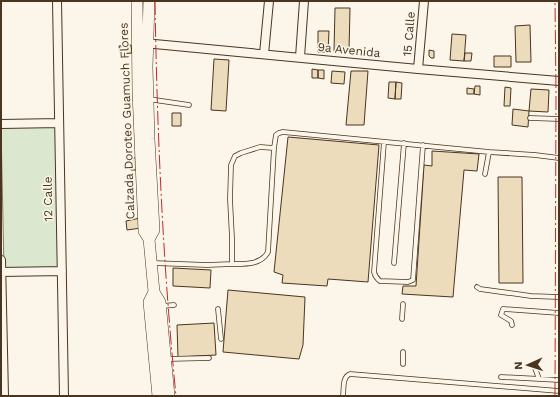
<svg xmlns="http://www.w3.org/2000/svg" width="560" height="397" font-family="'Work Sans',sans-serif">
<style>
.green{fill:#dce7d0;stroke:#887966}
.building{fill:#ecdcbc;stroke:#4a3520}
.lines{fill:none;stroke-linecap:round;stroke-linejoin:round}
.lane-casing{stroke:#4a3520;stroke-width:5.5}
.street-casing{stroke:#4a3520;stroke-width:10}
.secondary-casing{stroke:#4a3520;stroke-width:12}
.lane{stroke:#fbf6e9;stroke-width:4}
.street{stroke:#fbf6e9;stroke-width:8}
.secondary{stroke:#fbf6e9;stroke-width:11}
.power{stroke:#c62828;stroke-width:1;stroke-dasharray:14 3 2 3;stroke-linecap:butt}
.labels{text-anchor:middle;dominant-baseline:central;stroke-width:3;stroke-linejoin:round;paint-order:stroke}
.street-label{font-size:12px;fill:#4a3520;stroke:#fbf6e9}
</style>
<rect width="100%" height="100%" fill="#fbf6e9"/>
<path class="green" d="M57,125L59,268L4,269L1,126Z"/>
<path class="building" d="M335,8H350L349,51H334Z
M530,25L531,62H516L515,26Z
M318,31H329L328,52H318Z
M452,34L466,35L464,61L450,60Z
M131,45L132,53L120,54L119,46Z
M429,50L434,51V58H431L429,56Z
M465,53H472L471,61H464Z
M494,56H511V67H494Z
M214,59L229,60L226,111L211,110Z
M312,69L318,70V78H312Z
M318,70H324V79L318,78Z
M332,71L345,72L344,84L331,83Z
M351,71H368L364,125H346Z
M389,82H396L395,99L388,98Z
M396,82L402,83L401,99H395Z
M475,86H480V95L474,94Z
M505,87L511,88L510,106H504Z
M467,88L474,89V94H467Z
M531,89L549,90L548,112L529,111Z
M513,109L529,111L528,127L512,125Z
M172,113H181V126H172Z
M288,137L379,145L368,282L328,279L327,286L282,283L283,275L274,272Z
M432,151L479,154L477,171L464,170L453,297L402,294L403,286H416L424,165L432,166Z
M131,158H138L139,170H131Z
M498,177H522L523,283H499Z
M140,218L141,228L127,230L126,221Z
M173,268L211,270L210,288L173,286Z
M228,290L305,297L303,345L299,359L223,352Z
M214,323L216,355L178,357L177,325Z"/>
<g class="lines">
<defs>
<path id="lane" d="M148,99L189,105
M530,118L559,119
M384,142L374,272C375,276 376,278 380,281L408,282L413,280L423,145
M485,174L489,152
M153,263L207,265L232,264V238L230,199L231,165L235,156L241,153L260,147L274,148L276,135L279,133L283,132L489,152L535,155L559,158
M394,263L404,143
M232,264C245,264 261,265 268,252L274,148
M477,287L480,289L531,296L559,297
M162,306L174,305
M218,309L221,339
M402,319L403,304
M512,325L511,321L501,315L503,309L559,313
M167,359L209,358
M403,364V352
M535,368L539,379
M501,377L559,380
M343,396C344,389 342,377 350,374L559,391"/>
<path id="street" d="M57,1L64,396
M144,43L418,69L559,81
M264,54L269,1
M300,57L304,1
M418,69L424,1
M1,124L59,123
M1,260L4,396
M1,272L62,271"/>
<path id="secondary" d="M137,1L138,92L144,231L149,239L154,292L160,302L169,396
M149,1L147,67L149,139L154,230L149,239
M154,292L149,302L158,396"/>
</defs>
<use href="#lane" class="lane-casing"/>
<use href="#street" class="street-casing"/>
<use href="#secondary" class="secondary-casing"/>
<use href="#lane" class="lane"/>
<use href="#street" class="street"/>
<use href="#secondary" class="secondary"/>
<path class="power" d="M155,1C157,133 163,265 176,396
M555,396L556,92L555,1"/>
</g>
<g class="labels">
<g class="street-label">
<text transform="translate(409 34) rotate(-85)">15 Calle</text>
<text transform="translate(349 50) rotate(6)">9a Avenida</text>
<text transform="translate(127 121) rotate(-92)">Calzada Doroteo Guamuch Flores</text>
<text transform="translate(48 199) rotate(-91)">12 Calle</text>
</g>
</g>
<rect width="560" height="397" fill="none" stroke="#4a3520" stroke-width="4"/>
<g transform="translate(528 365) rotate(267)" stroke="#fbf6e9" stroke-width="3" paint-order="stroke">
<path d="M0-3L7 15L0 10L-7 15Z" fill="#4a3520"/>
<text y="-6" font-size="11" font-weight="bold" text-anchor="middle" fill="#4a3520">N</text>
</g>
</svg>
